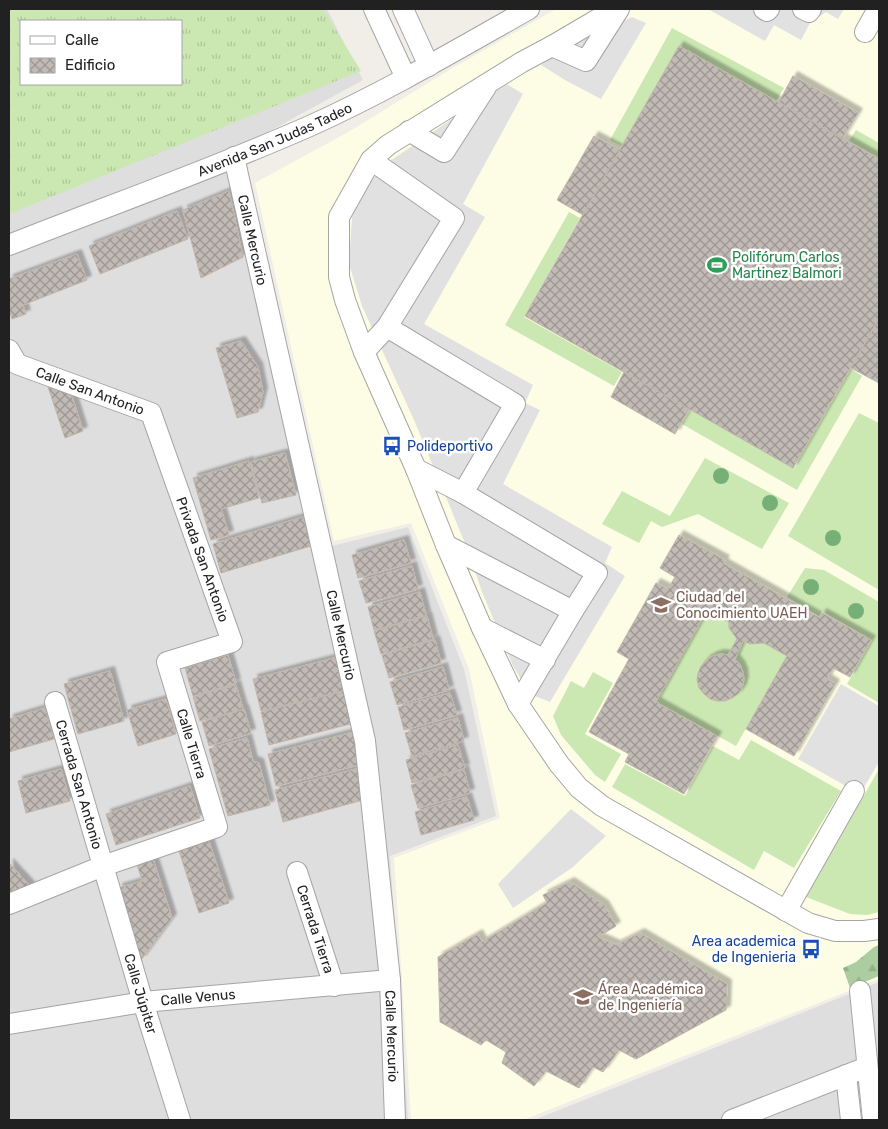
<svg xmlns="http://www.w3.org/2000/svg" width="888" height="1129" font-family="Rubik,sans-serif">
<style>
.residential{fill:#dfdede;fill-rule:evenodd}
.education{fill:#fdfde5}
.grass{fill:url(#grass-tufts);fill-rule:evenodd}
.forest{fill:url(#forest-firs)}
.garden{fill:#cbe7b2}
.parking{fill:#e1e1e1}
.building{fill:url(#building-cross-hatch);stroke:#c2b5ab;filter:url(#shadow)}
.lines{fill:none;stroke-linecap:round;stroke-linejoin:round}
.minor-casing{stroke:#a5a5a5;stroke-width:22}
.minor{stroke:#fff;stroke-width:20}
.tree{fill:#77af78}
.labels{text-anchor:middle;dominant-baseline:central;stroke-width:5;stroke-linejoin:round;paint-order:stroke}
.street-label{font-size:14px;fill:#212121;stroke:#fff}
.leisure-label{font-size:14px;fill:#27864d;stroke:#fff;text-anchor:start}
.transit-label{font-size:14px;fill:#164399;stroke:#fff;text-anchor:start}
.education-label{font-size:14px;fill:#785e54;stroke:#fff;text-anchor:start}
</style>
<defs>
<pattern id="grass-tufts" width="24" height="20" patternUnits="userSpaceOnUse" patternTransform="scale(1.25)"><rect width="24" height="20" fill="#cbe7b2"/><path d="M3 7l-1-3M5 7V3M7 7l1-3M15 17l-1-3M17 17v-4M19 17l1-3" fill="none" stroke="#aec699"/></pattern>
<pattern id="forest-firs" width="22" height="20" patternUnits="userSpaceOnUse" patternTransform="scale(1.25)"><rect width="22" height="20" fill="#accda0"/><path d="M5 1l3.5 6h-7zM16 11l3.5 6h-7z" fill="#94b08a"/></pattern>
<pattern id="building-cross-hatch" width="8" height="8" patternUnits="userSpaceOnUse" patternTransform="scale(1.25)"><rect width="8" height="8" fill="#c1bab5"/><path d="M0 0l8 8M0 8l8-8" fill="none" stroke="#9c9793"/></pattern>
<filter id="shadow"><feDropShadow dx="4.5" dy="-4.5" stdDeviation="1" flood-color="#0004"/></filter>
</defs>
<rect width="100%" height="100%" fill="#f1eee8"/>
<path class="residential" d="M9,9H327L363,80L237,149L332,546L408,527L464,669L496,816L390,856L408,1120H9ZM21,21H181V84H21Z
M879,982V1120H534Z"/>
<path class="education" d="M556,9H879V979L523,1120H411L394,858L500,818L469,669L411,523L334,541L255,183L350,131L446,72Z"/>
<path class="grass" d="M9,9H323L361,71L9,214ZM21,21H181V84H21Z"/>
<path class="forest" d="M879,945V976L850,988L843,968L856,962L874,947Z"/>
<path class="garden" d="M672,28L784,88L776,101L679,46L622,146L610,140Z
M856,130L879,143V158L849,141Z
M569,212L580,218L524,317L622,372L614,386L505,325Z
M851,369L862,376L797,490L682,424L690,410L794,468Z
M859,413L879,423V590L788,536Z
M705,458L789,503L762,549L698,514L662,527L651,521L639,543L602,524L622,491L670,516Z
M805,568L824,570L879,602V703L847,684L872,640L822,611L819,616L787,597Z
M707,610L729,622V628L737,639L728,655C690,651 689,697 717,701C733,704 747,687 743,672C742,667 739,663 735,659L743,641L750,644L764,643L787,656L736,746L656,702Z
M593,672L613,683L585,734L621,754L605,782L595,775L561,735L553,716L571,681L584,688Z
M751,740L841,791L794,868L764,851L754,870L612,787L625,764L685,796L713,746L739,760Z
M879,769V912L867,915L850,914L806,897Z"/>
<path class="parking" d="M708,9H844L838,19L826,12L810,23L801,40L774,25L765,41Z
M632,17L646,23L601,99L565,80L541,65L566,48Z
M505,83L523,94L463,204L485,217L424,324L533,385L525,403L540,410L503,484L612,547L605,563L625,576L550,702L530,694L513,666L482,592L467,548L414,420L362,306L349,264L352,217L367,185L390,161Z
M841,684L879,706V762L860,794L798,759Z
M571,809L606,836L573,867L513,908L498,884Z"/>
<path class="building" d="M679,46L879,159V318L793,468L525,316Z
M793,76L858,113L842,139L779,102Z
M594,136L620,150L583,215L557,200Z
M229,191L243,257L201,278L183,210Z
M177,211L188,239L100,274L89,246Z
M77,254L87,280L23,305L26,314L12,319L9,310V279Z
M879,318V383L851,368Z
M241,341L258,367L263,392L258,412L237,418L216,348Z
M624,372L689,409L675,434L611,397Z
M48,387L71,393L83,431L65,438Z
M285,453L296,495L262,503L251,462Z
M249,461L259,498L221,509L229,535L211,540L193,478Z
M303,517L311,546L221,573L213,544Z
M679,535L725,560L723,563L820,618L822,613L871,640L850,677L833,668L827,679L835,684L794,756L746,729L787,656L764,643L750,644L743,641L735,659L740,665L743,672L744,680L742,688L738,694L732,698L725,701H717L710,699L704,694L699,688L697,680L698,673L701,666L706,660L713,656L720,654L728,655L737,639L729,628V622L707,610L656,702L717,736L684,794L625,762L629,754L589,732L629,659L617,652L656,583L668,589L675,577L660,568Z
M404,540L411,563L358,578L352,555Z
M412,566L418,589L366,603L359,581Z
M420,592L426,615L374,630L368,607Z
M427,616L433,639L381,654L374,631Z
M435,640L441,663L389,678L382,655Z
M228,655L236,683L193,696L185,668Z
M338,657L346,690L261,711L253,679Z
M443,667L449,690L397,705L390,682Z
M110,671L124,721L78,734L64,684Z
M236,685L243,709L200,721L193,697Z
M346,691L354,723L269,745L261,712Z
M450,693L457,715L404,730L398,707Z
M166,699L176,734L138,746L127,710Z
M45,708L54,739L9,752V719Z
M244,709L251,733L209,746L202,722Z
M458,718L464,741L412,756L405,733Z
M354,732L362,764L276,786L268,754Z
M247,738L253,761L259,763L270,805L228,816L209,749Z
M458,745L465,768L412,783L406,760Z
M360,768L363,800L283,822L275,790Z
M61,769L70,801L26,813L18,781Z
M464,770L470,793L418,808L411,785Z
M190,786L200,818L116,845L106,814Z
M467,797L474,820L421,835L415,812Z
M208,838L229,903L199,913L178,848Z
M153,859L172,918L141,960L118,888L142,881L137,864Z
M9,863L32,888L9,895Z
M570,882L604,905L616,926L598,937L616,945L640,933L727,984L726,1010L636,1059L619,1050L603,1072L593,1067L579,1088L546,1071L534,1086L502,1063L506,1052L486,1040L481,1045L440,1022L438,957L478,934L482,942L547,903L543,895Z"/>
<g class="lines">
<defs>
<g id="minor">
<path d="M374,9L406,78"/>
<path d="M403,9L429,66"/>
<path d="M615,9L552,46L522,62L388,145L371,160L339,217V277L345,300L364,352L416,469L446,545L482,628L518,704L559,764L579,788L602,806L808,923L835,931H864L879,929"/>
<path d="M764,9L767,11L769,9"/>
<path d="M803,9L809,12L811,9"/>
<path d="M865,32L878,9"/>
<path d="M552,46L586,61L619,9"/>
<path d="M409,131L444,152L486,87"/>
<path id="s1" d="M234,157L365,741L390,980L395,1120"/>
<path id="s2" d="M9,245C110,205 213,169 312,125C387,91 458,49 529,9"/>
<path d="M387,327L515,404L463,493"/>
<path id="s3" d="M9,350L17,364L151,413L232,642L167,662L217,827L103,866L9,904"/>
<path d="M364,352L387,327L454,218L371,160"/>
<path d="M416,469L463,493L597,573L573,611L518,704"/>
<path d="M446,545L573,611"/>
<path d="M482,628L545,660"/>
<path id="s4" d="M55,702L143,1002L180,1120"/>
<path id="s5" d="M297,872L334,986"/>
<path d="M786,911L854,791"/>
<path d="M860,991L873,1120"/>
<path id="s6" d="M9,1024L143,1002L390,980"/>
<path d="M846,1075L851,1120"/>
<path d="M732,1120L867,1067"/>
</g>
</defs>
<use href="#minor" class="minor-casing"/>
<use href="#minor" class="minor"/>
</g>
<g class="tree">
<circle cx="721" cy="476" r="8"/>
<circle cx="770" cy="503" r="8"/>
<circle cx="833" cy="538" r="8"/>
<circle cx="811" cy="587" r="8"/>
<circle cx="856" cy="611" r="8"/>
</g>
<defs>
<symbol id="stadium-bare" viewBox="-9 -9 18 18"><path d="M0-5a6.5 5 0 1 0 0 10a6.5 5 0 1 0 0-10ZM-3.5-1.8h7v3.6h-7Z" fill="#2e9e5b" stroke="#fff" stroke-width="2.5" paint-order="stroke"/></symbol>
<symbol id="bus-bare" viewBox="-9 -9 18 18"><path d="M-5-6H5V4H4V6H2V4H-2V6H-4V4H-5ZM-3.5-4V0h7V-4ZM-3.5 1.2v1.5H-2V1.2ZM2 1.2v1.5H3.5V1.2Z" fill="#1a4fb4" stroke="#fff" stroke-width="2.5" paint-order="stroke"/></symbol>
<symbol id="university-bare" viewBox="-9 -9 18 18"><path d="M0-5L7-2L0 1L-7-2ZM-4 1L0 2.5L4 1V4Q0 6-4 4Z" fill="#8d6e63" stroke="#fff" stroke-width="2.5" paint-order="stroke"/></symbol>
</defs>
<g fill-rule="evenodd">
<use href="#stadium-bare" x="703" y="251" width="28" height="28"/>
<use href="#bus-bare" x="378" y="432" width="28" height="28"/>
<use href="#university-bare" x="647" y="591" width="28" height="28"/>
<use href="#bus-bare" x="797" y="935" width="28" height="28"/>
<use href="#university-bare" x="569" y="983" width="28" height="28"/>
</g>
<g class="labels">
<g class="street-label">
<text stroke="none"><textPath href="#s2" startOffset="286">Avenida San Judas Tadeo</textPath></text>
<text stroke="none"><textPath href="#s1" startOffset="85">Calle Mercurio</textPath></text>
<text stroke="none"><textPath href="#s3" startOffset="94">Calle San Antonio</textPath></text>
<text stroke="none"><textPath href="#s3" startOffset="314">Privada San Antonio</textPath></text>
<text stroke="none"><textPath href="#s1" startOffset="490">Calle Mercurio</textPath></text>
<text stroke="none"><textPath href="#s3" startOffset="555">Calle Tierra</textPath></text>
<text stroke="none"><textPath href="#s4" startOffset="86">Cerrada San Antonio</textPath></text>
<text stroke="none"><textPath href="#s5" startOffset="60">Cerrada Tierra</textPath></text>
<text stroke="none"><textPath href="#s4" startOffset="304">Calle Júpiter</textPath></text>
<text stroke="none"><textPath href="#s6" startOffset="191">Calle Venus</textPath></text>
<text stroke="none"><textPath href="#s1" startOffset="895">Calle Mercurio</textPath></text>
</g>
<g class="leisure-label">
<text x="732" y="257">Polifórum Carlos<tspan x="732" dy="16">Martinez Balmori</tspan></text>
</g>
<g class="transit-label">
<text x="407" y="446">Polideportivo</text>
<text x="796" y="941" text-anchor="end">Area academica<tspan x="796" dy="16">de Ingenieria</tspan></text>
</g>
<g class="education-label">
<text x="676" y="597">Ciudad del<tspan x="676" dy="16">Conocimiento UAEH</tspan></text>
<text x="598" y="989">Área Académica<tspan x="598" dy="16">de Ingeniería</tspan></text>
</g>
</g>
<rect width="888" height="1129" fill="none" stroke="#212121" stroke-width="20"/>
<rect x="20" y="20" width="162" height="65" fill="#ffffff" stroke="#a6a6a6"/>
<rect x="30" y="36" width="25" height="8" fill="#ffffff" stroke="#a6a6a6"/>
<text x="65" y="45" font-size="15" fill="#212121">Calle</text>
<rect x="30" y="58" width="25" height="15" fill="url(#building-cross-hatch)" stroke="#a6a6a6"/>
<text x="65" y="70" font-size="15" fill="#212121">Edificio</text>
</svg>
